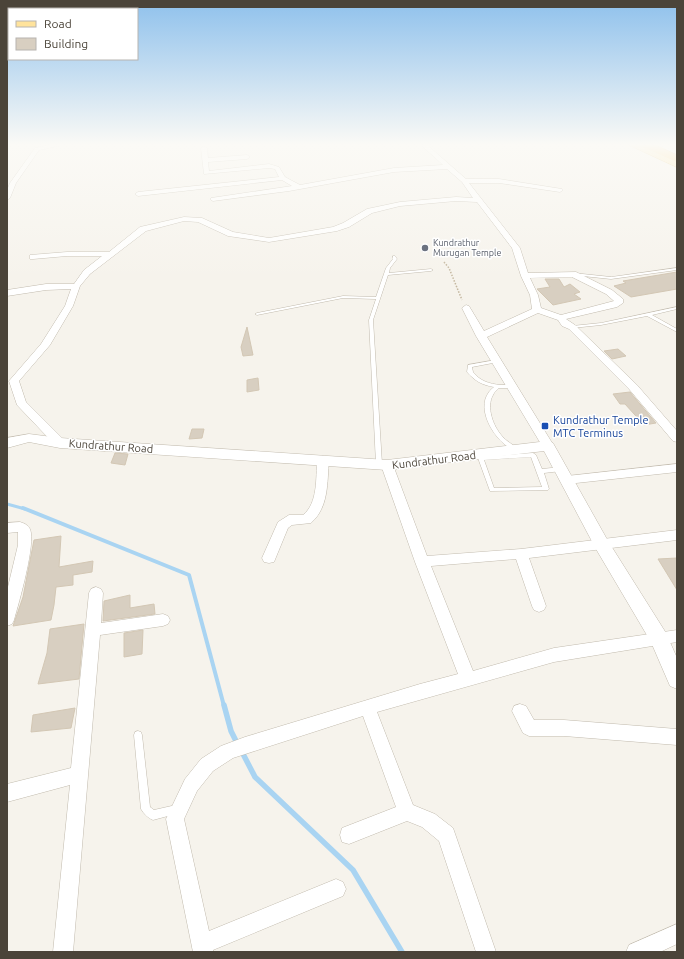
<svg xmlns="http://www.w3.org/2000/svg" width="684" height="959" font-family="Ubuntu,sans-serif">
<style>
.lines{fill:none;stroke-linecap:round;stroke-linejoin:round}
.stream-far2{stroke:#a9d4f2;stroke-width:3}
.stream-far1{stroke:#a9d4f2;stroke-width:4}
.stream{stroke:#a9d4f2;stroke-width:5.5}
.building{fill:#d8cfc1;stroke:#d3c7b4}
.service-casing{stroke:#c2bbae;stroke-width:1}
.minor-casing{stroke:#c2bbae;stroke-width:1}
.tertiary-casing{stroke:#c2bbae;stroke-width:1}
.primary-casing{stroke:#e6c16a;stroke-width:1}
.motorway-casing{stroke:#e0a43c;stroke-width:1}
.path{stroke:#c4b79f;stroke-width:1.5;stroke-dasharray:1.5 1.5;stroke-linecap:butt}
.service{fill:#fff;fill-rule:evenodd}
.minor{fill:#fff;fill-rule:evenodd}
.tertiary{fill:#fff;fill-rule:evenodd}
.primary{fill:#ffe39c;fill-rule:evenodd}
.motorway{fill:#ffcf6e;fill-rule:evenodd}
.worship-dot{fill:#6b7280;stroke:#fff;stroke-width:1.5}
.transit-dot{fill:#1a4fb4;stroke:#fff;stroke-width:1.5}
.labels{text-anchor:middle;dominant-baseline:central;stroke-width:3;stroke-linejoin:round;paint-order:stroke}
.far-worship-label{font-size:9px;fill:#5b616d;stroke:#fff;text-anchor:start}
.transit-label{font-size:11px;fill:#164399;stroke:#fff;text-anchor:start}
.street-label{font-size:11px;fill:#4b4439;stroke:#fff}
</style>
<rect width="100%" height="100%" fill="#f6f3ec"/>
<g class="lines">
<path class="stream-far2" d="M7,504L25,509"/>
<path class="stream-far1" d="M23,508L189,575L224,706"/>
<path class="stream" d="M224,705L231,731L238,745
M242,752L255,777L353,870L402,952"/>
</g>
<path class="building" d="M677,272V289L631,297L614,286L626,283L623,281Z
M545,279H559L564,287L570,284L580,292L574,294L581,299L553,305L537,289L550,287Z
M247,327L253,355L243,356L241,347Z
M618,349L626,356L612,359L604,351Z
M258,378L259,390L247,392V380Z
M630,392L656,423L644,425L625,404H620L613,394Z
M192,429H204L202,438L189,439Z
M115,453L128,454L125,465L111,463Z
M61,536L59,567L93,561L92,572L73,575V585L56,587L54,605L51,620L13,626L23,597L34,540Z
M677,558V590L658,559Z
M130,595V608L154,604L155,614L103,621L104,601Z
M84,624L79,679L38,684L47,653L50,629Z
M143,630L142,654L124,657V633Z
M75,708L71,728L31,732L33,715Z"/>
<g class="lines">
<defs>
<path id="service" d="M393,256H395L397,259L390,268L389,273L431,269L433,270L431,271L388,275L373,320L382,464L379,466L376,464L369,320L376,299L343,298L257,315L255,314L257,313L343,296L376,297L386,268L393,259Z
M677,268V270L611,279L573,275L571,274L573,273L611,277Z
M677,307V309L652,315L677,329V332L647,316L601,325L572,328L570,327L572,326L601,323Z
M496,360L498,361V362L472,367L473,372C480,381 489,384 501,385C506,385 510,384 514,386L511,388H499C497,390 494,392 493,395C486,407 493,426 502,436C506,441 512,444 517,448L514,450C496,443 475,410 489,392C490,390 492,389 494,387C482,385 475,381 467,372L468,365Z
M533,453L536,455L542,469L561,467L564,469L561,471L544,473L549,489L548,490L490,491L478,458L479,457ZM531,457L542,487L494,488L484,460Z
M138,731L141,732L142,735L150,807L154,810L176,805L179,807L181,810L179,813L153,820C148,818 144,814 141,809L134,735L135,732Z"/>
<path id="minor" d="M55,144H67L39,150L16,183L10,198L7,200V190L10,183L35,148Z
M420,144H426L466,179H499L562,189L563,190L560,192L499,183H469L520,248L528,273L576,272L612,290L623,299V303L617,307L566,319L575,325L637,385L677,431V442L673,441L629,389L569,329L562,326L558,320L538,313L487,337L554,446L548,450L544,449L476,336L462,308L466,305L469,306L484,331L532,309L530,295L521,276L512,248L477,202L456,201L400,206L372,213L349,227L337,231L269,242L228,236L198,222L184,221L146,231L90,274L80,286L73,306L50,345L19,381L26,402L64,440L66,443L64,446H56L17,405L9,381L41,344L65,306L71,289L46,290L7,296V290L46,284H74L84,270L102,256H67L33,259H30V255L67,252H109L140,227L184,217L202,218L233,232L269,238L333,227L343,223L367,209L400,202L456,197L473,198L462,182L447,169L394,172L289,191L213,201L211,200V198L292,186L282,180L138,196L135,194L138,192L279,177L275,169L269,168L204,174L201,148L204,146L207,148L208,158L247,155L250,157L247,159L208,162L209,171L269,164L279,167L285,177L300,185L394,168L443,165ZM572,277L606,294L614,301L561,315L541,308L538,295L530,278Z
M323,456L329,460C327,483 329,507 311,523L292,525L288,528L274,562L269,563L264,562L262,558L278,522L289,515H303C318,503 316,478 317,460Z
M387,461L393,465L427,556L521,549L677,530V540L529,558L546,606L544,610L539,612L534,610L532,606L516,559L431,566L473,671L554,648L677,630V642L554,662L377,712L413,805L435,814L453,828L496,952H476L439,841L422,827L407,821L349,844L342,842L340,835L342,828L396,807L363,716L233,758L213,771L197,791L184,819L209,931L336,879L343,882L346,889L343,896L213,950V952H193L166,819L185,779L201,759L221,746L245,737L420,684L458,674L415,562L381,465Z
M677,464V472L567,484L563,483L561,480L563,477L567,476Z
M20,522C24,523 28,525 30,529C36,544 19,602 14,620L12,624L7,626V591L18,545V532L7,533V523Z
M96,587L101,589L103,593L101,623L163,614L168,616L170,620L168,624L163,626L100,635L73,952H53L70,785L7,802V784L71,768L89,593L91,589Z
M520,704L526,706L534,720H564L677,729V745L564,736H529L523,733L512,711L514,706Z
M677,924V944L660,952H626L629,945Z"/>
<path id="tertiary" d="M29,434L60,438L387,460L548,441L553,443L608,541L666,633L677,658V689L670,686L651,642L596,549L544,451L387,470L60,448L29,442L7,448V438Z"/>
<path id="primary" d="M627,144H639L677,160V167Z"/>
<path id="motorway" d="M639,144H653L677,155V162L640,146Z"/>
</defs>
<use href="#service" class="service-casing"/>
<use href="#minor" class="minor-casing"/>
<use href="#tertiary" class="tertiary-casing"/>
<use href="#primary" class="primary-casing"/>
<use href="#motorway" class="motorway-casing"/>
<path class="path" d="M444,262L449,268L462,300"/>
<use href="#service" class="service"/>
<use href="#minor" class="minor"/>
<use href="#tertiary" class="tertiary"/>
<use href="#primary" class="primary"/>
<use href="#motorway" class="motorway"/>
</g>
<linearGradient id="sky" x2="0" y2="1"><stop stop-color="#8fc1ec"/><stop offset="0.52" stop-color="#fbfaf6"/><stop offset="1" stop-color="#fbfaf6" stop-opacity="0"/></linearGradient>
<rect width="684" height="278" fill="url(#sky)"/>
<circle class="worship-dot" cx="425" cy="248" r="4"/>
<rect class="transit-dot" x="541" y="422" width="8" height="8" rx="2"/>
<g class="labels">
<g class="far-worship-label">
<text x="433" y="243">Kundrathur<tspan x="433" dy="10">Murugan Temple</tspan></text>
</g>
<g class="transit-label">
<text x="553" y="420">Kundrathur Temple<tspan x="553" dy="13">MTC Terminus</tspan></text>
</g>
<g class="street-label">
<text transform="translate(111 446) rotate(4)">Kundrathur Road</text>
<text transform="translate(434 460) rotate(-7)">Kundrathur Road</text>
</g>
</g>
<rect width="684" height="959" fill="none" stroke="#4b4439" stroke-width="16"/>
<rect x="8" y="8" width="130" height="52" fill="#ffffff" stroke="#b7b4b0"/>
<rect x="16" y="21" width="20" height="6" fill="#ffe39c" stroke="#b7b4b0"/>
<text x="44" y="28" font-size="12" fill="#4b4439">Road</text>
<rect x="16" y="38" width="20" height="12" fill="#d8cfc1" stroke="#b7b4b0"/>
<text x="44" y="48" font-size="12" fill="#4b4439">Building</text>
</svg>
